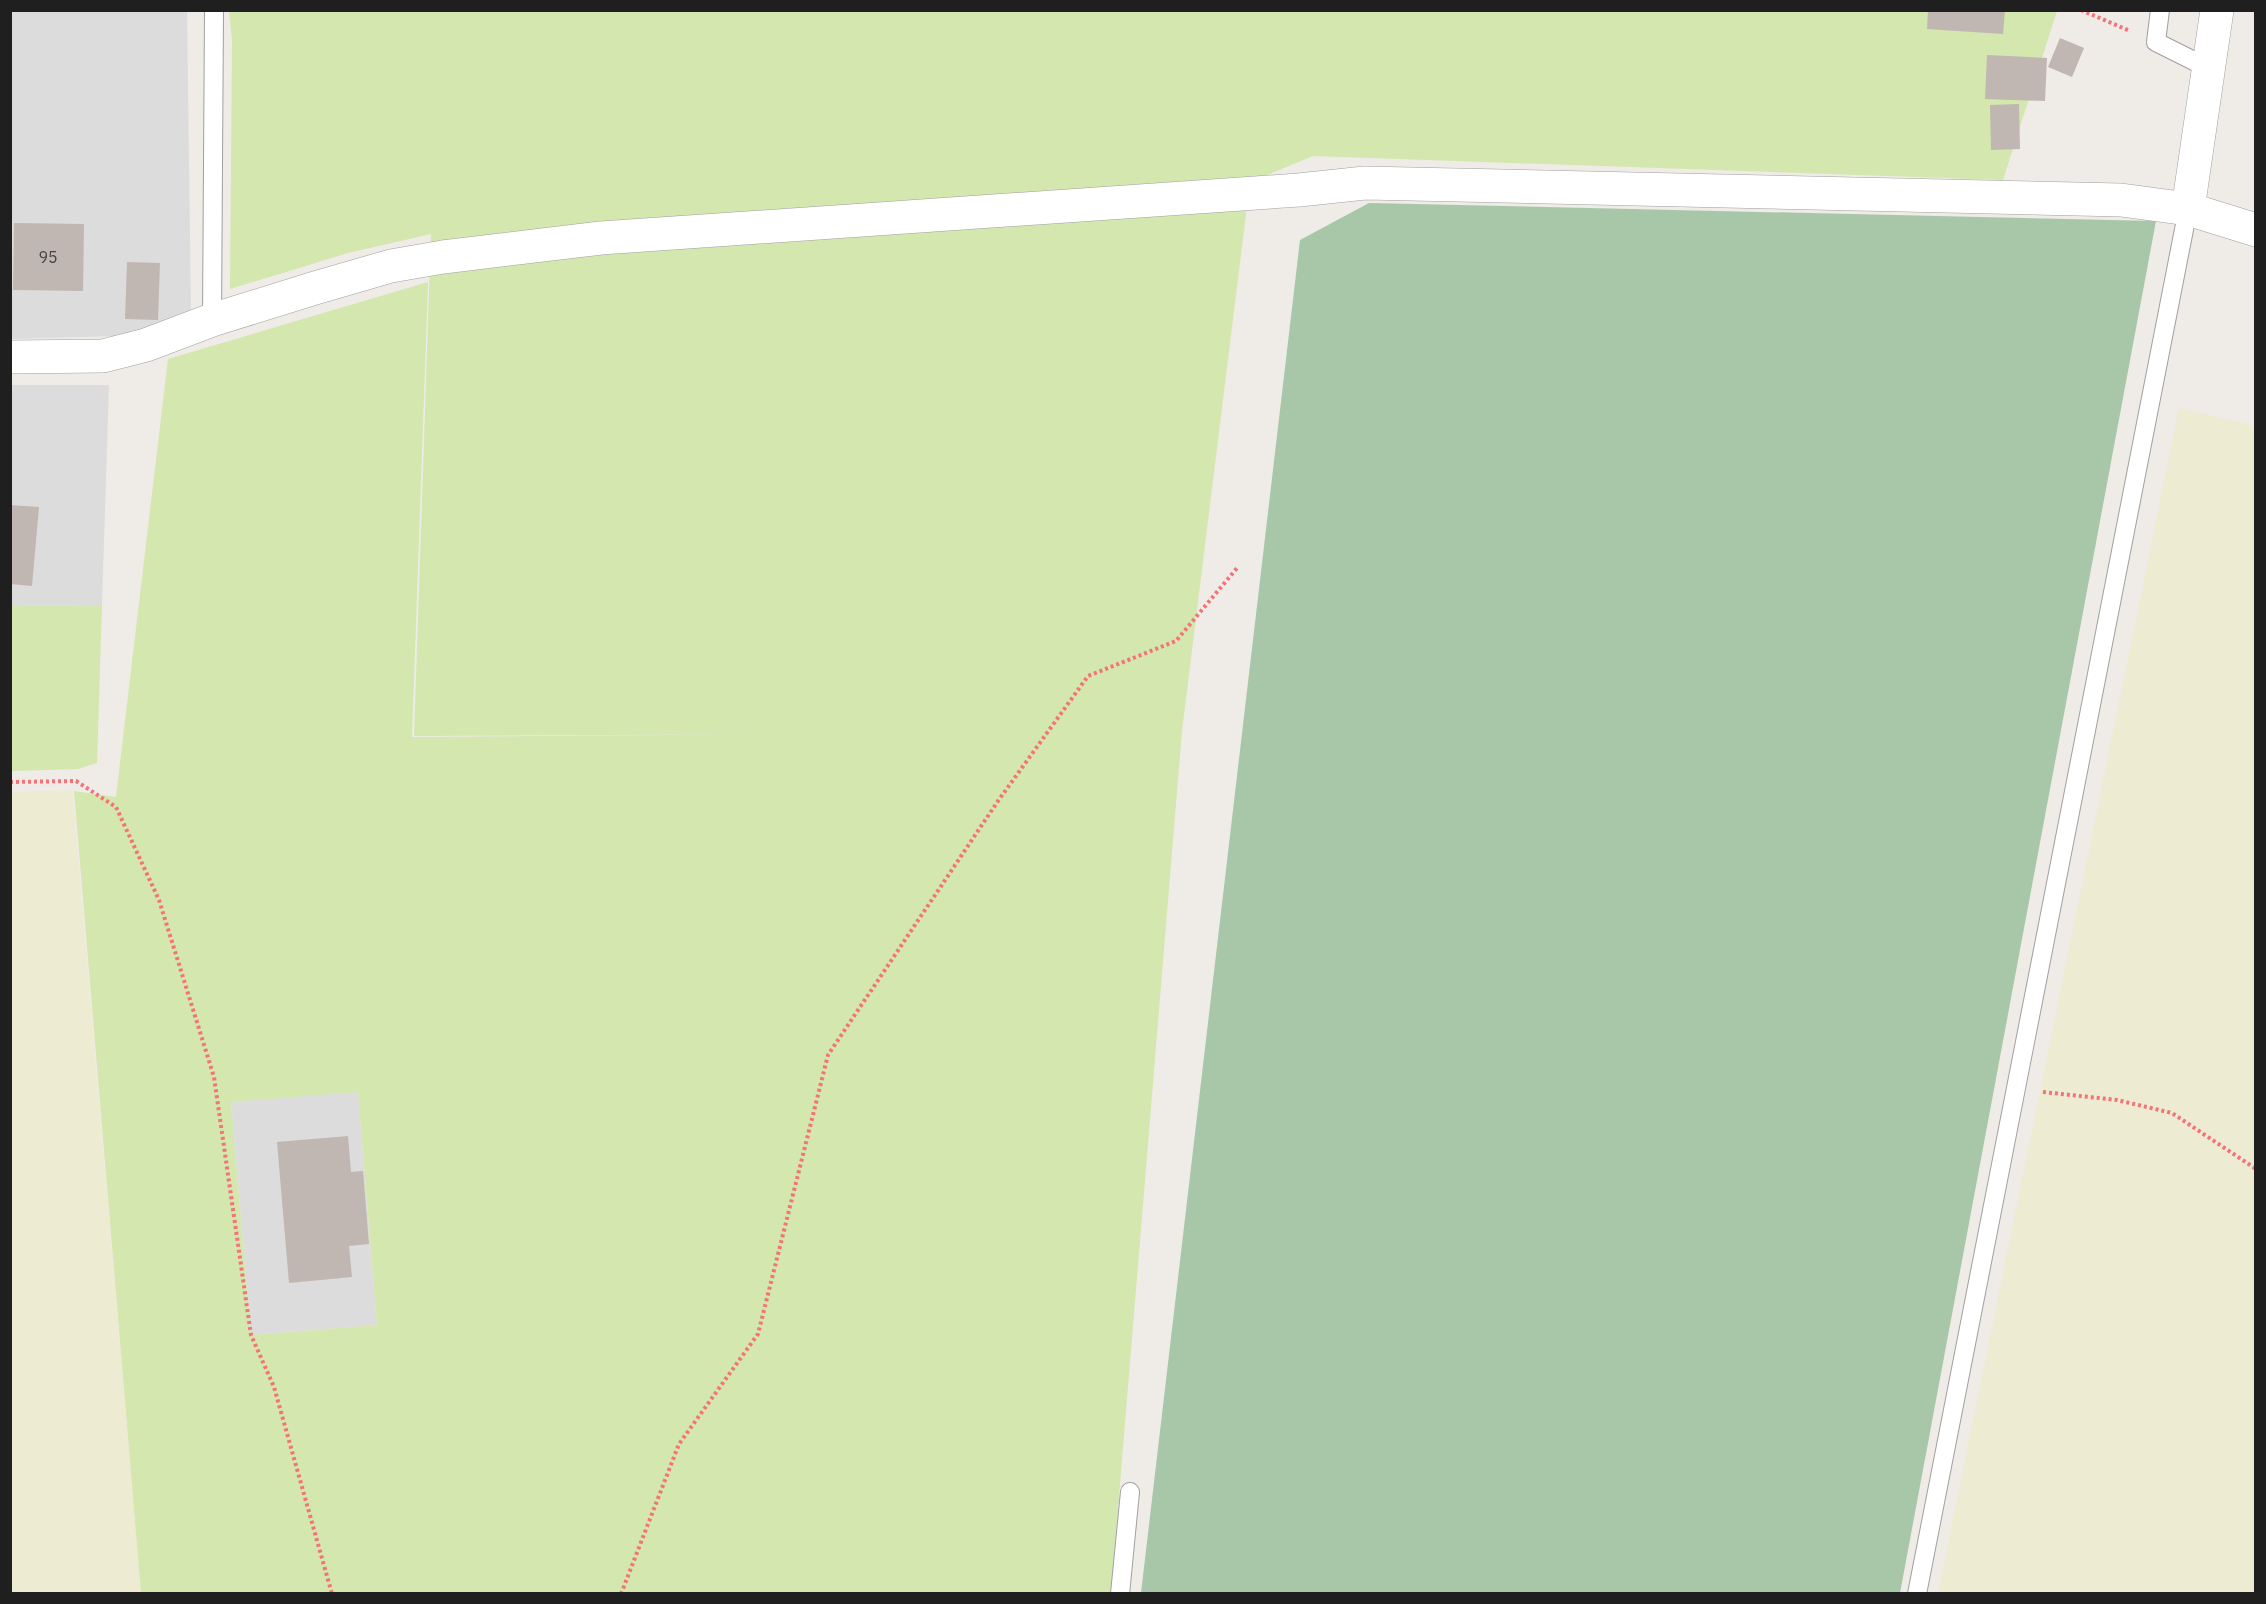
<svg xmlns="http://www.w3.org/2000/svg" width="2266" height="1604" font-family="'IBM Plex Sans',sans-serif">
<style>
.residential{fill:#dddcdc}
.farmland{fill:#edebd2}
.grass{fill:#d3e7ae;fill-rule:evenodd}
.cemetery{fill:#a8c7a8}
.building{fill:#c0b6b2}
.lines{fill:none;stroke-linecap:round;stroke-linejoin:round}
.service-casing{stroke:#a0a0a0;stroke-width:20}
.minor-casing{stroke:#a0a0a0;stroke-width:34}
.path{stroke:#f47278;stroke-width:4;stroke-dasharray:3 3;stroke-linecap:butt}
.service{stroke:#fff;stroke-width:18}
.minor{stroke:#fff;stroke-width:33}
.labels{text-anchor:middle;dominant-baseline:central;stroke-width:4.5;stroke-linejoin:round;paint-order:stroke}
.number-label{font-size:16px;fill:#474544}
</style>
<rect width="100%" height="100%" fill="#efebe6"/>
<path class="residential" d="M11,11H187L191,313L121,336L11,339Z
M10,385H109L102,605L11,606Z
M358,1091L377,1325L251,1335L231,1102Z"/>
<path class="farmland" d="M2179,408L2255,426V1593H1938Z
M72,790L141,1593H11V792Z"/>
<path class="grass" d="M229,11H2057L2003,180L1313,156L1250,182L1182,731L1111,1593H141L74,791L116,797L168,359L428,282L412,737L808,734L414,736L431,234L348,253L230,289L232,40ZM358,1092L377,1325L251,1335L231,1102Z
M102,605L97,763L78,769L11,771V606Z"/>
<path class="cemetery" d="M1369,203L2156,221L1900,1593H1141L1300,240Z"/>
<path class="building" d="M1928,10H2005L2003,34L1927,29Z
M2060,38L2084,48L2072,77L2048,67Z
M1987,55L2047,58L2045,101L1985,99Z
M2019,104L2020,149L1991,150L1990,105Z
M14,223L84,224L83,291L13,290Z
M127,262L160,263L158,320L125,319Z
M10,505L39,507L32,586L10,584Z
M348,1136L351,1172L363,1171L369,1244L349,1246L352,1277L289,1283L277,1142Z"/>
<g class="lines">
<defs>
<path id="service" d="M2160,10L2156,42L2208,68
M212,320L214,10
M1120,1594L1130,1492
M1917,1594L2188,209"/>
<path id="minor" d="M2188,209L2217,10
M10,357L103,356L146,345L212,320L315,288L391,266L443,257L601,238L1299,190L1365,183L2121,200L2188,209L2256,230"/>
</defs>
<use href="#service" class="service-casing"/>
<use href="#minor" class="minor-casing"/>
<path class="path" d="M2081,10L2130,31
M10,782L76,781L116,807L159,900L214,1077L251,1335L274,1387L332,1594
M2043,1092L2117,1100L2172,1113L2256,1169
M621,1594L679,1444L758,1334L828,1055L998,801L1088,676L1176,641L1237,568"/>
<use href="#service" class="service"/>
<use href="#minor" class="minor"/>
</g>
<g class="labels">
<g class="number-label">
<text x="48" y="257">95</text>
</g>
</g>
<rect width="2266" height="1604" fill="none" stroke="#1f1f1f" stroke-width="24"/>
</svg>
